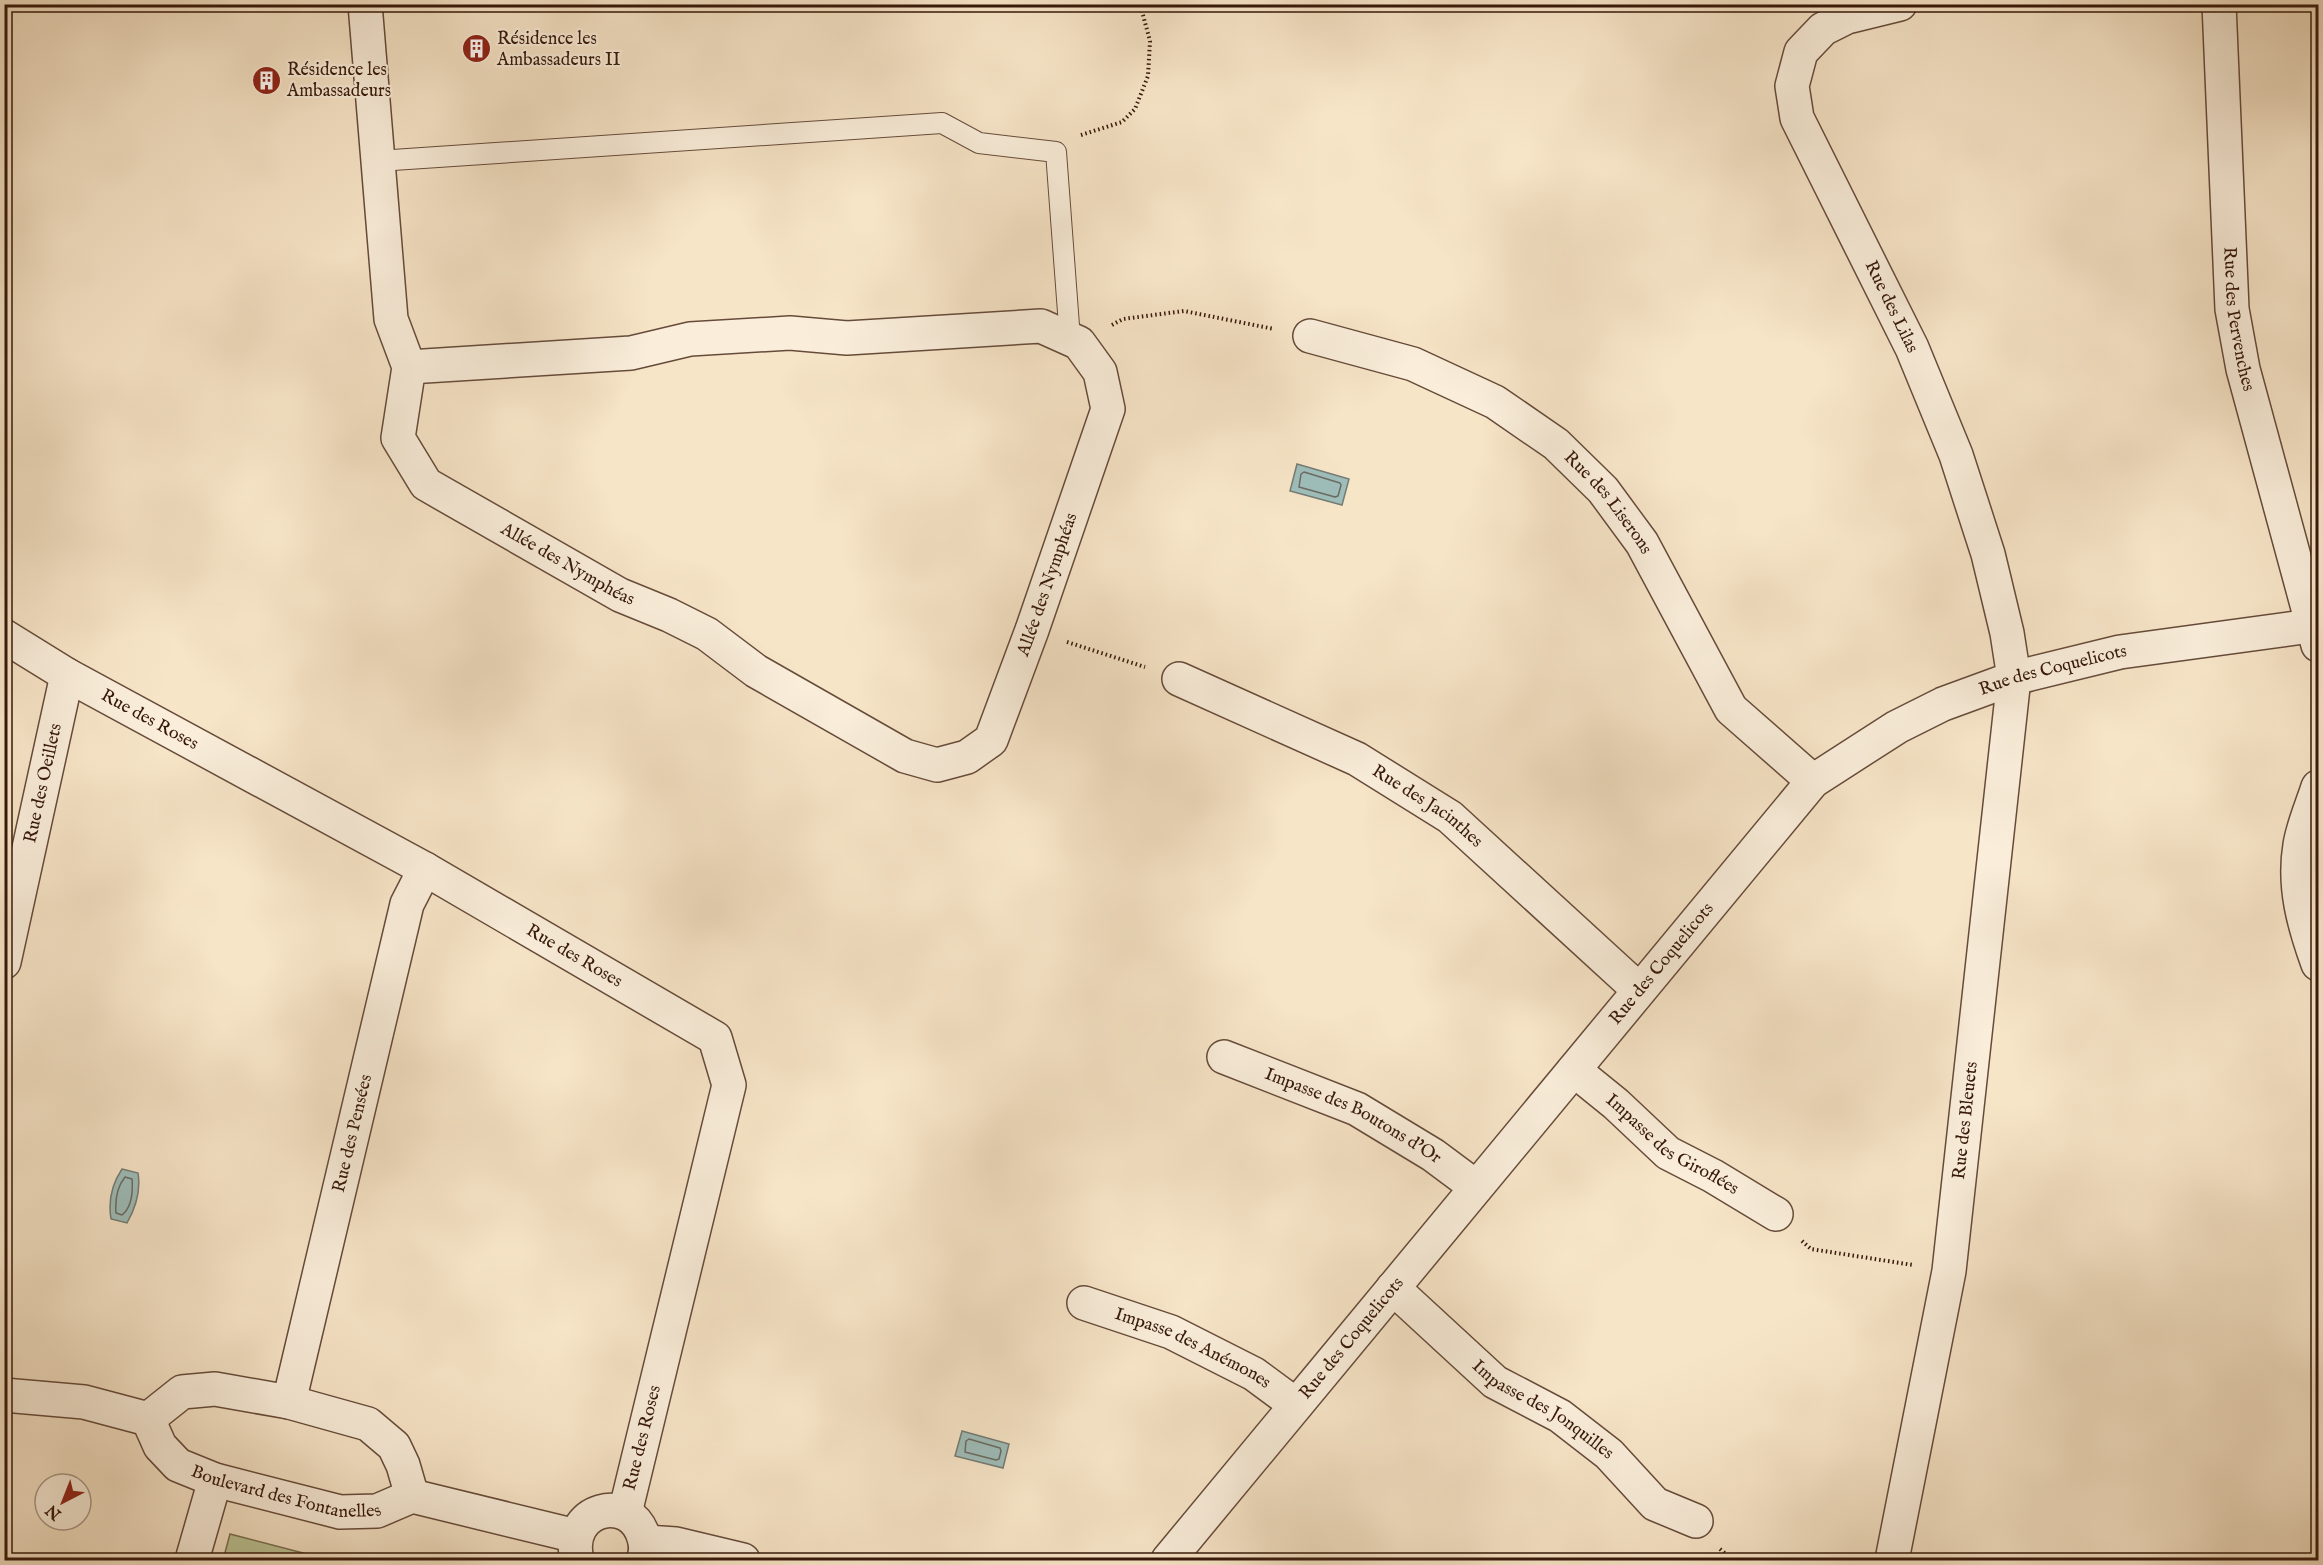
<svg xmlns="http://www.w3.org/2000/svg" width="2323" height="1565" font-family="'IM FELL English',serif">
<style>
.green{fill:#bcc596;stroke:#796e50;stroke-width:1.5}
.water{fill:#9ebebb;stroke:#747c74;stroke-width:1.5}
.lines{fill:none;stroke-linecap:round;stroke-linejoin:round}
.shore{stroke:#6a6b62;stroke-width:1.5}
.lane-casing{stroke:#664b3a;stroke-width:22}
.street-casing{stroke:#664b3a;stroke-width:36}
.path{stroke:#36180a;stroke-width:4;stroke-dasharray:1.5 3;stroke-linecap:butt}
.lane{stroke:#faeedb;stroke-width:20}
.street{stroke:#faeedb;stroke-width:33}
.labels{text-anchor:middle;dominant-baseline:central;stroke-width:4.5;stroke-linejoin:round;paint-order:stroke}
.poi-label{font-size:18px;fill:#36180a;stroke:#faeedb;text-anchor:start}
.street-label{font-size:18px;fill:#36180a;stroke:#faeedb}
</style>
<rect width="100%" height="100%" fill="#f7e5c8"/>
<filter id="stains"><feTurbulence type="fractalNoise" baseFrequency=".00333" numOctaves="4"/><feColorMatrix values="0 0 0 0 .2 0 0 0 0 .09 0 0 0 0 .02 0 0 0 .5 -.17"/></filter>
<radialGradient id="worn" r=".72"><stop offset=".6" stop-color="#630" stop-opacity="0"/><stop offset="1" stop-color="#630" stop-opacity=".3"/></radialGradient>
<path class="green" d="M230,1534L330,1560H223Z"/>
<path class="water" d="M1297,464L1349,479L1342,505L1290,491Z
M122,1169L138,1173C141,1191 136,1207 127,1223L111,1219C108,1201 112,1184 122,1169Z
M962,1431L1009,1444L1003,1468L955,1456Z"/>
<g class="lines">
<path class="shore" d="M1304,472L1340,483L1341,485L1338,496L1335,497L1299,487L1301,474Z
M125,1177L132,1179C133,1192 132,1207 122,1215L116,1213C115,1200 117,1187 125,1177Z
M969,1439L1000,1448L1001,1451L999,1459L996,1460L965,1452L966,1441Z"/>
<defs>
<path id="lane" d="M378,161L942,123L979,143L1056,152L1070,339"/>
<g id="street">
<path id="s1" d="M365,4L391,319L409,367L398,438L426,484L620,595L669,615L707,634L756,671L905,756L937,765L967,757L991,740L1032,630L1108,409L1100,372L1079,343L1041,326L847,338L790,333L690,339L631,353L409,367"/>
<path id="s2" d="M2219,4L2232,309L2243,369L2318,645"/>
<path id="s3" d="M1310,336L1413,364L1495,402L1556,444L1603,490L1642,543L1731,709L1813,781"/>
<path id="s4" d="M4,636L67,675L425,869L715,1038L729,1085L625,1513"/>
<path id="s5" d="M1179,679L1357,759L1450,817L1639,990"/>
<path d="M2318,787C2312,806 2303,826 2300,845C2293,887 2304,925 2318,964"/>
<path id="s6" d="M4,962L67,675"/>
<path id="s7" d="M1224,1057L1357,1109L1433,1155L1476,1187"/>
<path id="s8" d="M1574,1070L1616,1104L1668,1153L1713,1176L1776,1214"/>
<path id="s9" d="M1393,1288L1495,1382L1560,1416L1609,1454L1655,1504L1696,1521"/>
<path id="s10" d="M1084,1303L1171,1332L1254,1374L1296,1405"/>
<path d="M4,1395L84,1402L148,1419"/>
<path id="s11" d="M289,1402L407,904L425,869"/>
<path id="s12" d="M148,1419L160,1446L178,1465L215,1480L340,1512L377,1511L412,1496L576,1536"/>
<path d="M148,1419L182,1392L215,1389L289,1402L368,1424L394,1446L403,1465L412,1496"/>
<path d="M646,1542L676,1544L743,1560"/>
<path d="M192,1560L215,1480"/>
<path d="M577,1560C564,1508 631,1491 644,1538C646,1545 646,1554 643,1560"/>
<path id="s13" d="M1168,1560L1813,781L1897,727L1943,704L2014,678L2120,652L2318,625"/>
<path id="s14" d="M1892,1560L1949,1271L2014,678L2007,633L1988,554L1956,455L1912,348L1797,118L1792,86L1801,52L1823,29L1847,17L1900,4"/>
</g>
</defs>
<use href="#lane" class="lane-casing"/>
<use href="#street" class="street-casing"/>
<path class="path" d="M1081,135L1122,122L1135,109L1148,76L1150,41L1140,4
M1112,325L1123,319L1184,311L1274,329
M1067,642L1145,667
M1802,1241L1811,1249L1913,1265
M1720,1549L1733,1560"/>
<use href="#lane" class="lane"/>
<use href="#street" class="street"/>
</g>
<defs>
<symbol id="building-disc" viewBox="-11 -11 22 22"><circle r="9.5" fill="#8f2418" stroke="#faeedb"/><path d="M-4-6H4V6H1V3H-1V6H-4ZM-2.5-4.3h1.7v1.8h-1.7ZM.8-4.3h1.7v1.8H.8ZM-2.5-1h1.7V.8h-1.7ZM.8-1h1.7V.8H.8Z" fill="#fff"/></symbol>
</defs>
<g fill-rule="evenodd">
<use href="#building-disc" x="460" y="32" width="33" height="33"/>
<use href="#building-disc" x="250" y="64" width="33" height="33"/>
</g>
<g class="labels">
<g class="poi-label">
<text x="497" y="39">Résidence les<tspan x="497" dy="21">Ambassadeurs II</tspan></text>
<text x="287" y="70">Résidence les<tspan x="287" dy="21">Ambassadeurs</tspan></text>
</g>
<g class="street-label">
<text transform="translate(1891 307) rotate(64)">Rue des Lilas</text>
<text stroke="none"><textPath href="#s2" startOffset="316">Rue des Pervenches</textPath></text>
<text stroke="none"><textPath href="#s3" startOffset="350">Rue des Liserons</textPath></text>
<text stroke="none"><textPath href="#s1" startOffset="656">Allée des Nymphéas</textPath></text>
<text stroke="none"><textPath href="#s1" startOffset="1304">Allée des Nymphéas</textPath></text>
<text stroke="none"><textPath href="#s13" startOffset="1278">Rue des Coquelicots</textPath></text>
<text stroke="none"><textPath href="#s4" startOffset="168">Rue des Roses</textPath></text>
<text stroke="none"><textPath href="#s6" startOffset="183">Rue des Oeillets</textPath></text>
<text stroke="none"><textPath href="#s5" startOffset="280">Rue des Jacinthes</textPath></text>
<text stroke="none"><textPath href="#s4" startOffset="654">Rue des Roses</textPath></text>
<text stroke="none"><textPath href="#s13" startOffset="774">Rue des Coquelicots</textPath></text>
<text stroke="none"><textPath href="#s7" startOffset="142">Impasse des Boutons d'Or</textPath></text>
<text stroke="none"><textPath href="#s14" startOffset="446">Rue des Bleuets</textPath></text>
<text stroke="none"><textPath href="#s11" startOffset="276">Rue des Pensées</textPath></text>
<text stroke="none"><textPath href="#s8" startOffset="124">Impasse des Giroflées</textPath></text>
<text stroke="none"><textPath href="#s13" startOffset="288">Rue des Coquelicots</textPath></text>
<text stroke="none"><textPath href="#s10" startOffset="118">Impasse des Anémones</textPath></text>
<text stroke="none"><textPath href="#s9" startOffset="194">Impasse des Jonquilles</textPath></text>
<text transform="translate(643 1438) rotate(-76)">Rue des Roses</text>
<text stroke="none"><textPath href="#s12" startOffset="168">Boulevard des Fontanelles</textPath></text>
</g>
</g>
<rect width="2323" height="1565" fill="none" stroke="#f7e5c8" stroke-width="24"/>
<rect x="6" y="6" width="2311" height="1553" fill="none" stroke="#36180a" stroke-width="3"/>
<rect x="12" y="12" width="2299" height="1541" fill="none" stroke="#36180a" stroke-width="1.5"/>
<g transform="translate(63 1502) rotate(222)"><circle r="28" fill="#faeedb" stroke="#ac9887" stroke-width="1.5"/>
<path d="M0-4.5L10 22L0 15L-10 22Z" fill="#8f2418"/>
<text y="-9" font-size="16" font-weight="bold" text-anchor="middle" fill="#36180a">N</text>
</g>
<rect width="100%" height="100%" filter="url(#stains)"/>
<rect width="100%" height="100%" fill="url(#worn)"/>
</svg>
